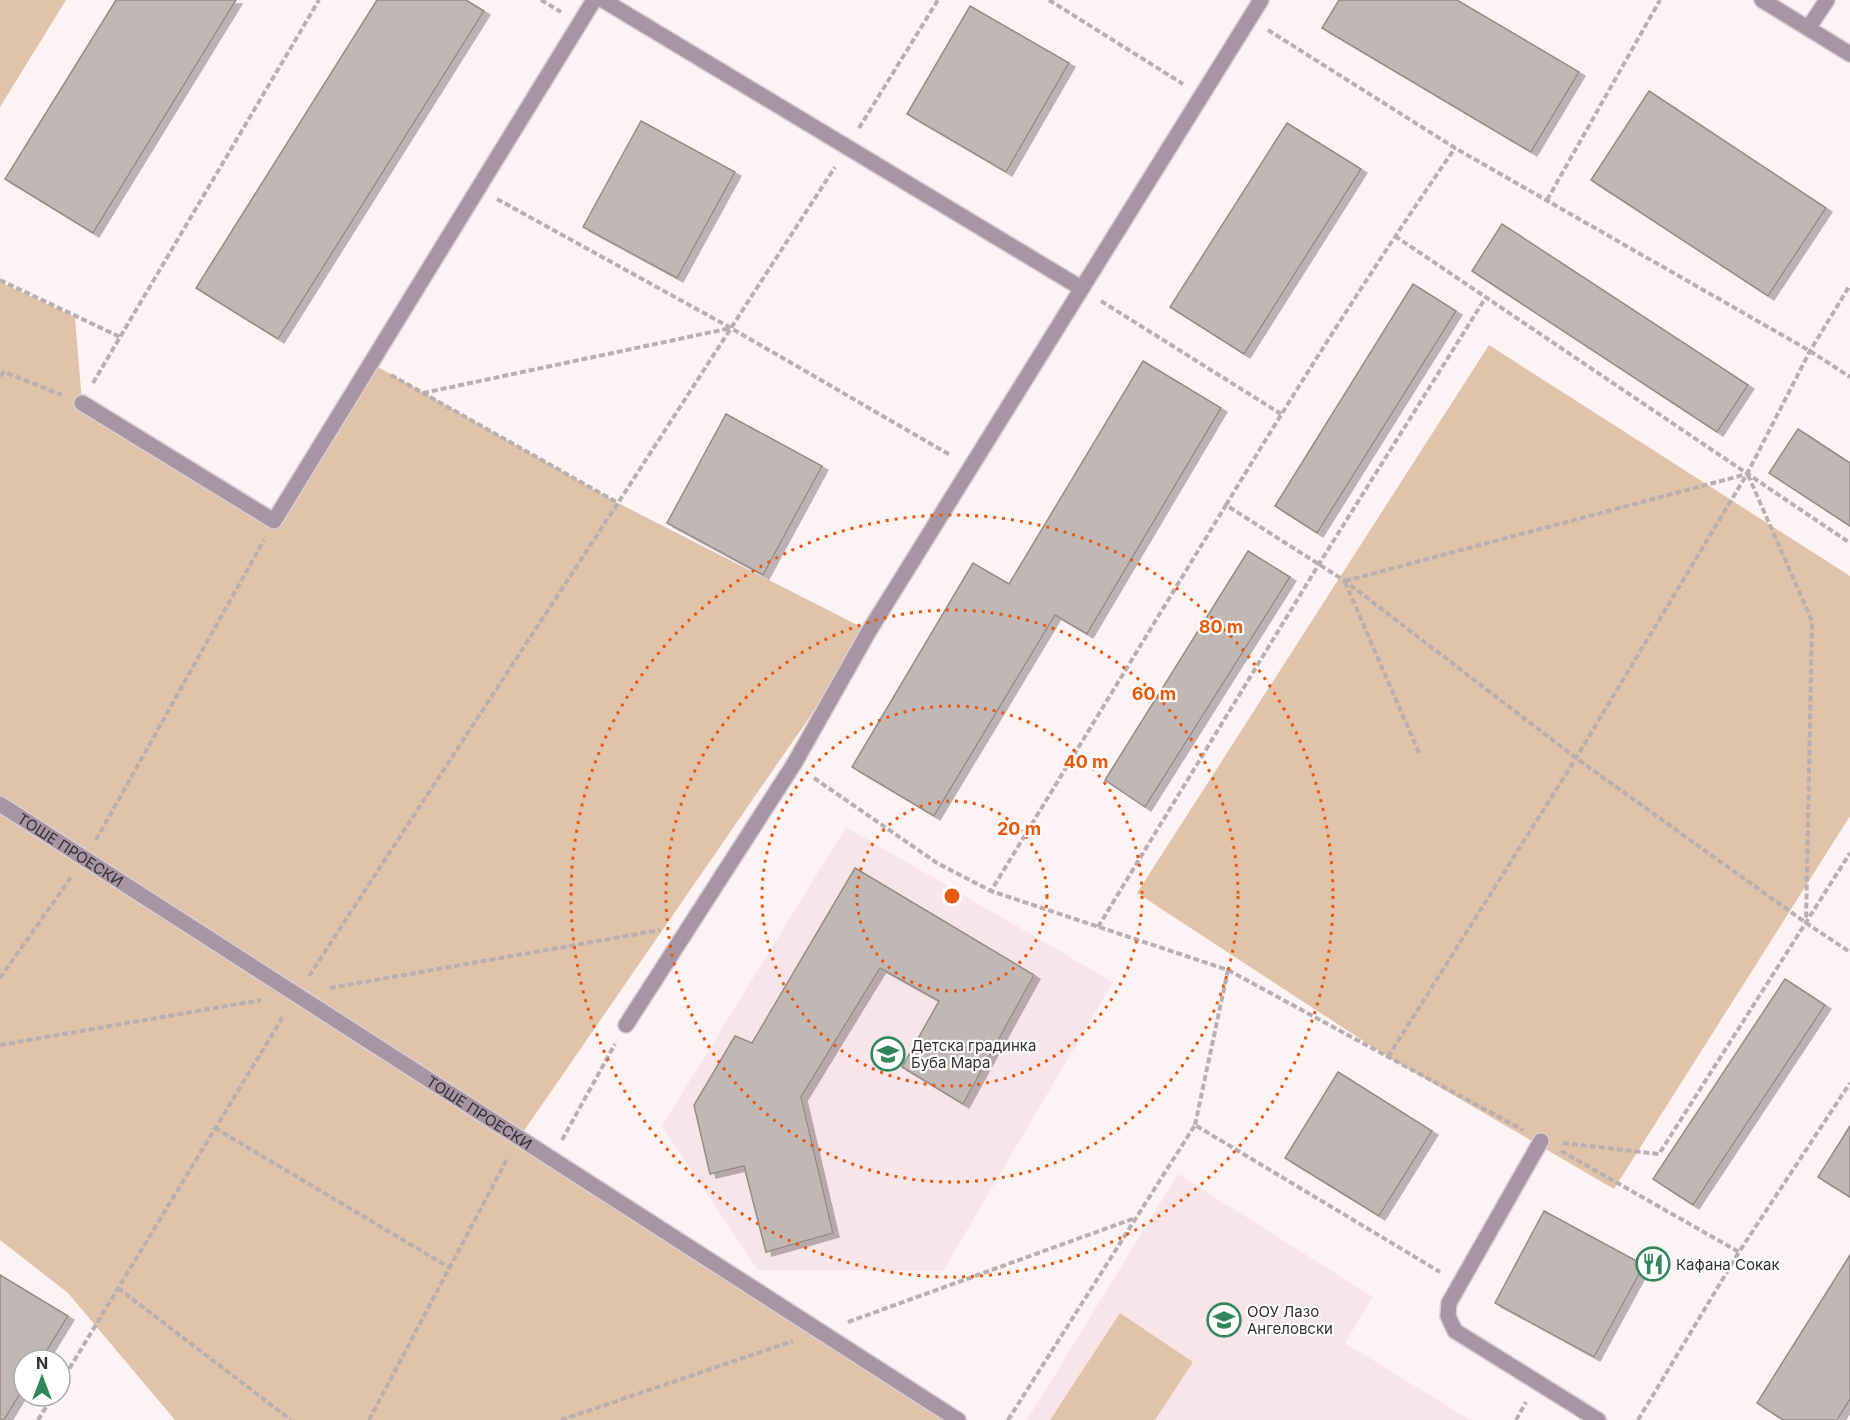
<svg xmlns="http://www.w3.org/2000/svg" width="1850" height="1420" font-family="Inter,sans-serif">
<style>
.built{fill:#f8e5e9}
.green{fill:#e0c3a8}
.building{fill:#c1b8b6;stroke:#958c8a;stroke-width:1.5;filter:url(#shadow)}
.lines{fill:none;stroke-linecap:round;stroke-linejoin:round}
.pedestrian-casing{stroke:#d9d0d2;stroke-width:18}
.minor-casing{stroke:#d9d0d2;stroke-width:18}
.path{stroke:#b7afb0;stroke-width:4;stroke-dasharray:6 3;stroke-linecap:butt}
.pedestrian{stroke:#a895a4;stroke-width:15}
.minor{stroke:#a895a4;stroke-width:15}
.ring{fill:none;stroke:#e8590c;stroke-width:3;stroke-dasharray:3 6}
.labels{text-anchor:middle;dominant-baseline:central;stroke-width:4.5;stroke-linejoin:round;paint-order:stroke}
.street-label{font-size:15px;fill:#332f30;stroke:#fff}
.poi-label{font-size:15px;fill:#332f30;stroke:#fff;text-anchor:start}
.centre{fill:#e8590c;stroke:#fff;stroke-width:3}
.ring-label{font-size:18px;text-anchor:middle;font-weight:bold;fill:#e8590c;stroke:#fff;stroke-width:4.5;stroke-linejoin:round;paint-order:stroke}
</style>
<defs>
<filter id="shadow"><feDropShadow dx="6" dy="4" stdDeviation="0" flood-color="#0004"/></filter>
</defs>
<rect width="100%" height="100%" fill="#fdf3f5"/>
<path class="built" d="M846,827L1113,982L943,1271L758,1270L662,1126Z
M1178,1174L1373,1297L1345,1343L1470,1420H1027Z"/>
<path class="green" d="M0,0H66L0,107Z
M0,282L75,317L82,403L274,520L371,363L618,503L869,631L519,1138L958,1420H175L68,1293L0,1240Z
M1489,345L1850,576V816L1614,1189L1388,1057L1137,893Z
M1120,1313L1193,1362L1155,1420H1050Z"/>
<path class="building" d="M116,0H236L93,233L5,179Z
M377,0H466L484,11L278,339L196,288Z
M1339,0H1457L1579,72L1531,152L1322,28Z
M970,6L1069,63L1006,172L907,114Z
M1649,91L1826,208L1768,296L1591,180Z
M641,121L735,172L677,278L583,227Z
M1287,123L1361,169L1244,354L1170,307Z
M1502,224L1748,385L1717,432L1472,271Z
M1413,284L1456,311L1317,533L1275,506Z
M1143,361L1221,408L1087,634L1055,615L934,816L852,767L973,563L1009,584Z
M726,414L822,466L763,575L667,523Z
M1798,429L1850,463V526L1769,473Z
M1248,551L1290,577L1145,807L1105,780Z
M855,868L1034,975L963,1104L902,1067L939,1001L880,968L801,1097L833,1233L766,1252L744,1166L710,1174L694,1105L735,1036L752,1043Z
M1785,979L1825,1005L1693,1205L1653,1179Z
M1338,1072L1432,1131L1379,1216L1285,1158Z
M1850,1126V1197L1818,1177Z
M1544,1211L1644,1265L1594,1357L1495,1303Z
M1850,1255V1399L1837,1420H1783L1757,1403Z
M0,1275L68,1316L41,1360H24V1387L4,1420H0Z"/>
<g class="lines">
<defs>
<g id="pedestrian">
<path id="s1" d="M0,804L958,1420"/>
</g>
<path id="minor" d="M603,0L1081,288
M1762,0L1850,54
M1809,27L1827,0
M82,403L274,521L594,0
M626,1025L794,764L869,631L1261,0
M1541,1141L1449,1303L1448,1316L1455,1331L1598,1420"/>
</defs>
<use href="#pedestrian" class="pedestrian-casing"/>
<use href="#minor" class="minor-casing"/>
<path class="path" d="M541,0L561,12
M1049,0L1183,84
M1268,30L1455,148L1810,351L1850,377
M859,128L938,0
M497,199L731,328L950,455
M1547,200L1660,0
M1395,236L1850,543
M0,280L120,337
M1101,301L1281,414
M391,375L618,503
M0,376L4,372L62,395
M93,383L319,0
M423,393L731,328
M1748,475L1812,621L1806,922
M1226,505C1299,384 1375,264 1455,148
M1345,581L1747,474
M1345,582L1419,753
M814,778L937,863L991,891
M96,840L264,540
M1098,927L1319,564L1486,297
M1228,970L1523,1130
M309,976L618,503L835,167
M0,978L72,876
M330,988L660,930
M0,1045L261,1000
M1388,1057L1576,758L1747,474L1810,351L1850,285
M1195,1125L1228,970L991,891L1226,505L1345,581L1576,758L1806,923L1850,952
M215,1128L450,1268
M562,1140L615,1044
M1563,1143L1659,1154L1850,853
M1561,1151L1739,1252L1850,1083
M118,1288L291,1420
M848,1322L1135,1218
M60,1384L284,1015
M38,1420L53,1396
M369,1420L508,1157
M561,1420L793,1341
M1008,1420L1195,1125L1440,1272
M1516,1420L1526,1402
M1638,1420L1739,1252"/>
<use href="#pedestrian" class="pedestrian"/>
<use href="#minor" class="minor"/>
</g>
<g class="ring">
<circle cx="952" cy="896" r="95"/>
<circle cx="952" cy="896" r="190"/>
<circle cx="952" cy="896" r="286"/>
<circle cx="952" cy="896" r="381"/>
</g>
<defs>
<symbol id="school-ring" viewBox="-11 -11 22 22"><circle r="9.5" fill="#fff" stroke="#32875a" stroke-width="1.5"/><path d="M0-5L7-2L0 1L-7-2ZM-4 1L0 2.5L4 1V4Q0 6-4 4Z" fill="#32875a"/></symbol>
<symbol id="restaurant-ring" viewBox="-11 -11 22 22"><circle r="9.5" fill="#fff" stroke="#32875a" stroke-width="1.5"/><path d="M-5-6h1v4h1v-4h1v4h1v-4h1v5L-1.5 .5V6h-2V.5L-5-1ZM5-6V6H3V1.5H1.5Q1.5-4 5-6Z" fill="#32875a"/></symbol>
</defs>
<g fill-rule="evenodd">
<use href="#school-ring" x="869" y="1035" width="38" height="38"/>
<use href="#restaurant-ring" x="1634" y="1245" width="38" height="38"/>
<use href="#school-ring" x="1205" y="1301" width="38" height="38"/>
</g>
<g class="labels">
<g class="street-label">
<text stroke="none"><textPath href="#s1" startOffset="84">ТОШЕ ПРОЕСКИ</textPath></text>
<text stroke="none"><textPath href="#s1" startOffset="570">ТОШЕ ПРОЕСКИ</textPath></text>
</g>
<g class="poi-label">
<text x="911" y="1045">Детска градинка<tspan x="911" dy="17">Буба Мара</tspan></text>
<text x="1676" y="1264">Кафана Сокак</text>
<text x="1247" y="1311">ООУ Лазо<tspan x="1247" dy="17">Ангеловски</tspan></text>
</g>
</g>
<circle cx="952" cy="896" r="9" class="centre"/>
<g class="ring-label">
<text x="1221" y="633">80 m</text>
<text x="1154" y="700">60 m</text>
<text x="1086" y="768">40 m</text>
<text x="1019" y="835">20 m</text>
</g>
<g transform="translate(42 1378)"><circle r="28" fill="#ffffff" stroke="#adacac" stroke-width="1.5"/>
<path d="M0-4.5L10 22L0 15L-10 22Z" fill="#32875a"/>
<text y="-9" font-size="16" font-weight="bold" text-anchor="middle" fill="#332f30">N</text>
</g>
</svg>
